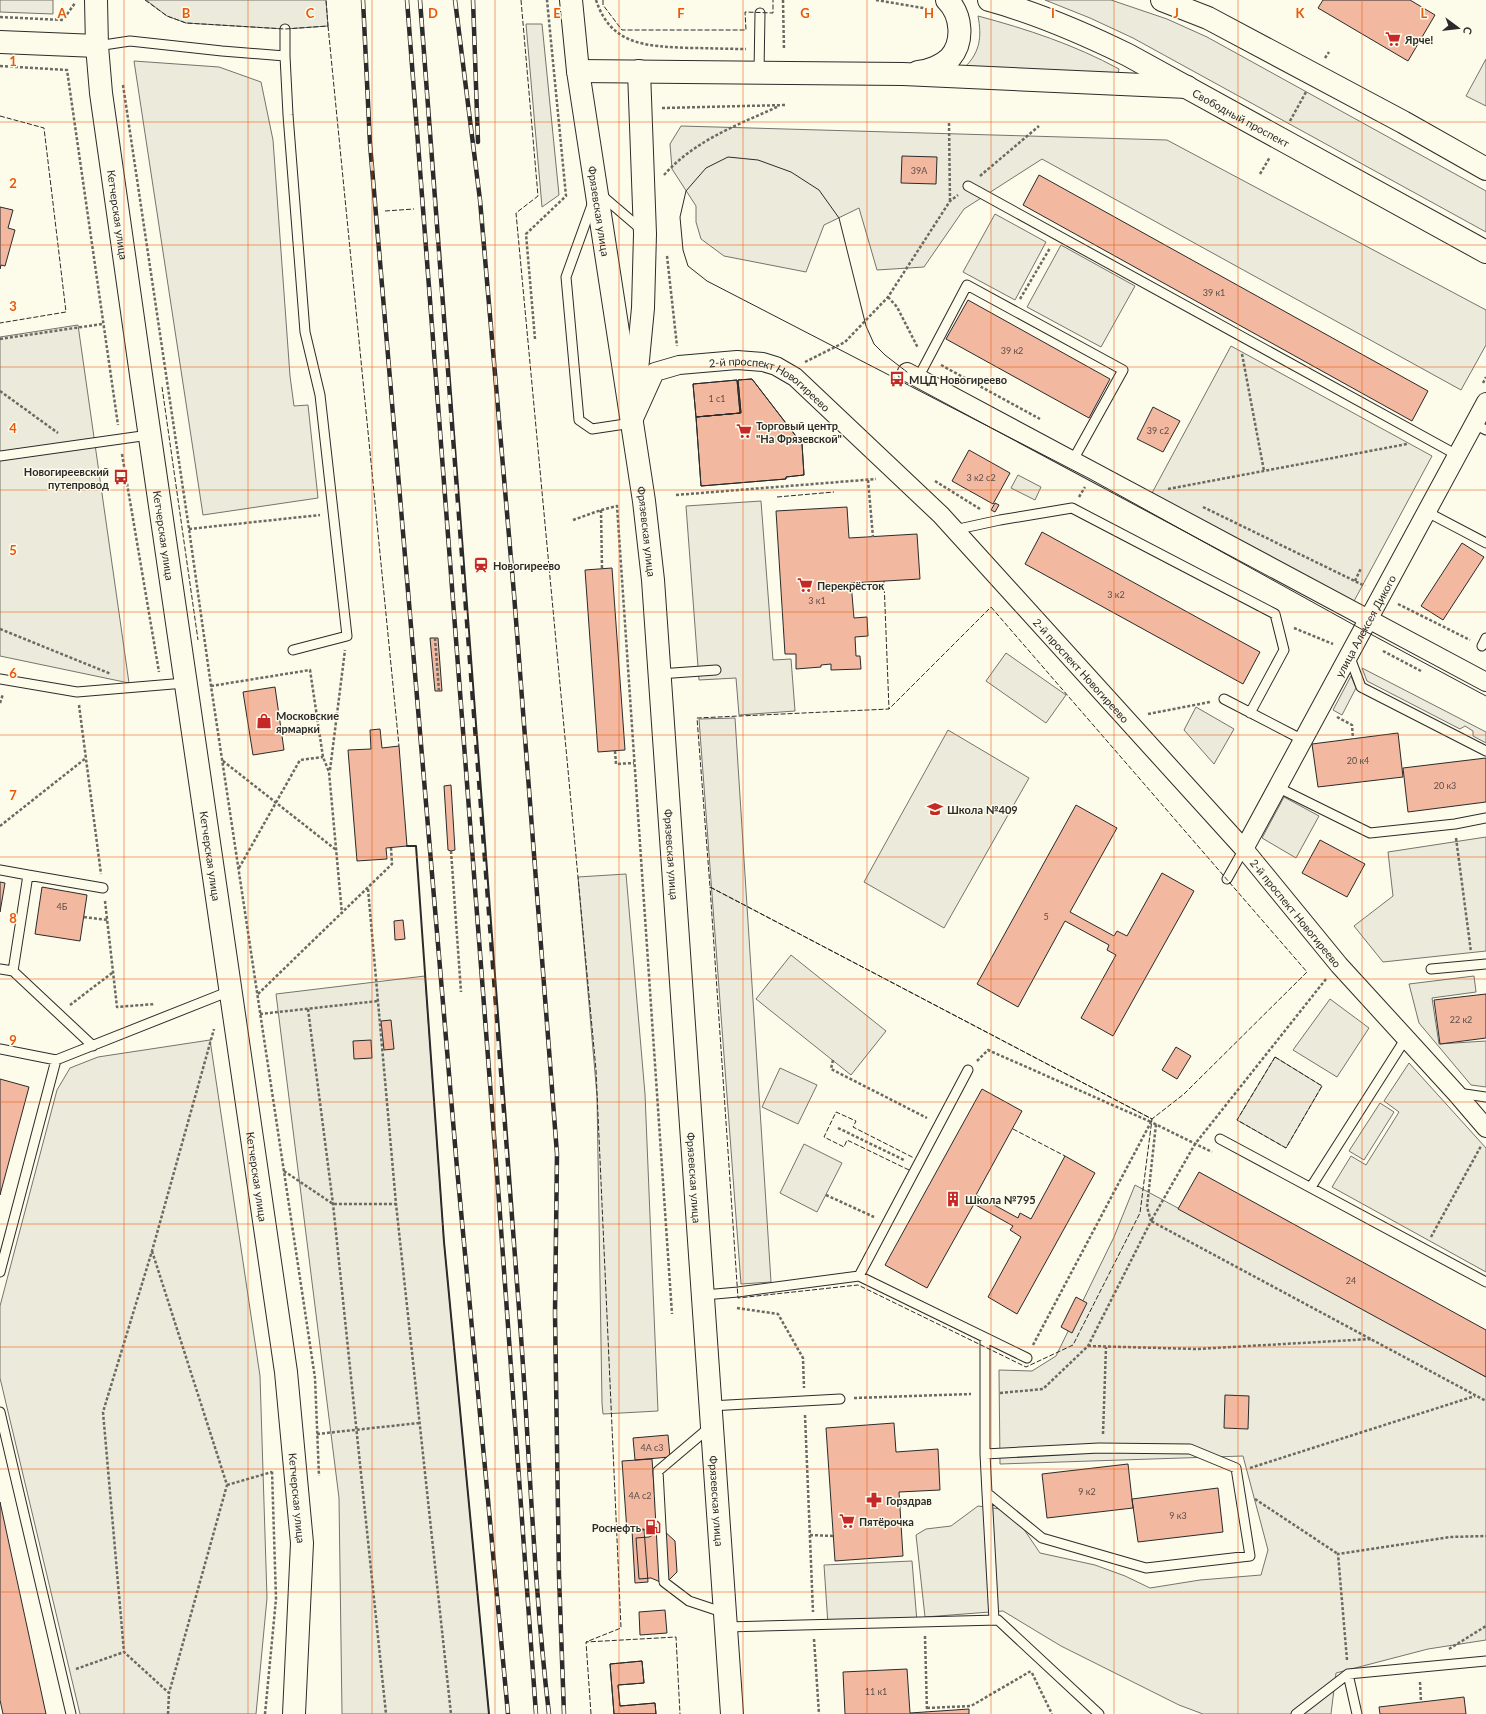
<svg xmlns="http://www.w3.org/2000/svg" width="1486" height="1714" font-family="Lato,sans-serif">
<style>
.green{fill:#ecebdb;stroke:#74746e}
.parking{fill:#eceadb;stroke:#74746e}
.building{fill:#f2b8a0;stroke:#2b2b2b}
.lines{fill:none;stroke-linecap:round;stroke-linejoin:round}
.lane-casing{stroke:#2b2b2b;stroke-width:11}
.street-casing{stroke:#2b2b2b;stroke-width:20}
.secondary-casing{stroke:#2b2b2b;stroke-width:24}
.path{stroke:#6a6964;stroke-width:2.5;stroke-dasharray:3 2;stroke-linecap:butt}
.lane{stroke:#fdfbea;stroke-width:9}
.street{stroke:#fdfbea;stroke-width:18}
.secondary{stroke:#fdfbea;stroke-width:22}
.tram{stroke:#2b2b2b;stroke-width:1}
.rail-casing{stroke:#2b2b2b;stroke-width:4.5}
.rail{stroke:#fdfbea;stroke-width:3;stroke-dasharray:9;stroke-linecap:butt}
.fence{stroke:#2b2b2b;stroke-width:1;stroke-dasharray:5 2;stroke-linecap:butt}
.wall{stroke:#2b2b2b;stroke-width:2}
.grid{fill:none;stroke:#e8590c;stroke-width:1;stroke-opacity:0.55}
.labels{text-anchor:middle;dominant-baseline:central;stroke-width:3;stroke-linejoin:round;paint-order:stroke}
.number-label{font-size:9px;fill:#5d4e48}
.poi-label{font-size:11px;font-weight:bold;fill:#2b2b2b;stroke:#fdfbea;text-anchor:start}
.street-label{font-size:11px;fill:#2b2b2b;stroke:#fdfbea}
.grid-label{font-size:13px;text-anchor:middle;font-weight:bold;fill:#e8590c;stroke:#fdfbea;stroke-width:3;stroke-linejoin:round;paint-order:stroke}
</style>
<rect width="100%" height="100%" fill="#fdfbea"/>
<path class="green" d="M0,0H53V14L0,12Z
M1045,0H1111L1167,19L1207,37L1486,191V232L1133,38L1090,18Z
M978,16C1027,29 1075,45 1119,69L1118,74L965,67C980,52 982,37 978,16Z
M526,24H542L559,195L542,207Z
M1486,59V106L1466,96Z
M681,126L1167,140L1486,310V345L1461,390L1042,159L964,209L924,267L877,270L859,208L824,225L806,272L724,256L701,239L696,222V206L672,169L670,144Z
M995,214L1046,242L1015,300L963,272Z
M1061,245L1135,286L1101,347L1027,307Z
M78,325L129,683L0,656V337Z
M1231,346L1432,456L1353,603L1152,493Z
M1006,653L1066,695L1046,723L986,681Z
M1362,668L1486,732V743L1473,736V731L1465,726L1460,729L1367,681Z
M1351,676L1356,688L1342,715L1333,710Z
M1196,707L1234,729L1214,764L1184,730Z
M735,718L771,1282L741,1284L699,719Z
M948,730L1029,778L944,928L864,882Z
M1486,837V951L1383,962L1354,926L1393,896L1388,852Z
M626,874L645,1094L658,1411L603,1414L602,1403L597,1096L578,877Z
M791,955L886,1031L851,1075L756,999Z
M425,976L444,1242L489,1714H342L339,1498L276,994Z
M1474,976L1476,992L1432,998L1439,1044L1486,1041V1087L1471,1085L1419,1023L1409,984Z
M210,1040L260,1376L267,1598L256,1714H80L0,1378V1306L57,1090L70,1068L98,1057Z
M1275,1057L1322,1086L1286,1148L1237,1120Z
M1409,1063L1486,1148V1272L1332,1187L1351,1156L1366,1165L1399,1112L1384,1101Z
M780,1068L817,1085L798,1124L762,1107Z
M804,1144L842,1163L817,1212L780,1193Z
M1135,1185L1340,1295L1486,1377V1640L1428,1649L1336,1673L1331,1714H1203L1179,1705L1061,1646L1003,1611L925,1617L916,1535L926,1529L951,1526L978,1506L1008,1510L1023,1528L1040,1553L1095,1565L1125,1576L1150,1588L1200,1580L1261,1575L1268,1550L1243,1456L1000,1464L999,1370L1032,1371L1056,1356L1114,1237Z"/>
<path class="parking" d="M146,0H326L328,26L285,29L186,23L167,16Z
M134,61L219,67L261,82L273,140L290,376L294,406L308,405L318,498L203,515Z
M1018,475L1041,487L1035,500L1011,488Z
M761,501L773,660L791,659L795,711L739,715L736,678L699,680L686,506Z
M1284,797L1319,816L1296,858L1262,838Z
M1330,999L1369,1028L1337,1077L1293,1050Z
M1380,1103L1394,1112L1364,1160L1349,1151Z
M912,1561L917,1622L828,1625L824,1565Z"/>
<path class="building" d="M1323,0H1410L1435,15L1408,61L1318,8Z
M902,156L937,157L936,184L901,183Z
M1039,175L1428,391L1412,421L1023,205Z
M0,207L13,210L8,228L15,230L5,266L1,265L0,269Z
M968,300L1110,379L1089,418L946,339Z
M752,379L802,444L804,475L786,477V479L701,486L696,417L741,413L738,380Z
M752,379L802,444L804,475L786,477V479L701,486L696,417L741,413L738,380Z
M737,380L740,413L696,417L693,384Z
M737,380L740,413L696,417L693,384Z
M1153,407L1180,421L1163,452L1137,439Z
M969,450L1010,473L993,504L952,481Z
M995,503L999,505L995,512L991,510Z
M847,507L849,538L917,534L920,579L851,583L854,618L867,617L868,636L855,637L856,656H860L861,669L831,670V664L821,665V667L796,669V654H785L776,511Z
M1042,532L1260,652L1243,684L1025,564Z
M1462,543L1484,557L1443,620L1421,606Z
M612,568L625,750L598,752L585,570Z
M430,638H438L442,691H435Z
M275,687L284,750L253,755L243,692Z
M380,729L382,748L399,746L407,846L386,848L387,859L357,861L348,750L371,749L370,730Z
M1398,733L1403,777L1318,787L1312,744Z
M1486,758V802L1408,812L1403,768Z
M451,785L455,850L451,851L448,850L444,786Z
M1076,805L1117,828L1070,912L1114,936L1117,931L1127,936L1162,873L1194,891L1113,1036L1081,1018L1116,955L1107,950L1109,945L1065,921L1018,1007L977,984Z
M1320,840L1365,864L1347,897L1302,873Z
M0,882L5,883L0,912Z
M42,887L87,895L80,941L35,934Z
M403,920L405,939L395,940L394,921Z
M1486,994V1038L1440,1044L1434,1000Z
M391,1020L394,1049L384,1050L381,1021Z
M371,1040L372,1058L354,1059L353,1041Z
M1176,1047L1191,1056L1177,1079L1162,1070Z
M0,1079L29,1087L0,1195Z
M982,1089L1022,1111L976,1195L1018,1218L1020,1213L1031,1219L1065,1156L1095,1173L1017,1314L988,1297L1021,1237L1010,1230L1013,1226L974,1204L927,1288L885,1265Z
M1199,1172L1486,1330V1377L1178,1209Z
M1076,1297L1087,1303L1072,1333L1061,1327Z
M1225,1395L1249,1396L1248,1429L1224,1428Z
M894,1423L896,1452L938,1449L940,1490L899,1492L903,1556L835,1561L826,1428Z
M668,1435L670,1457L635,1460L633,1438Z
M652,1459L657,1529L627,1531L622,1461Z
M1128,1464L1133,1508L1047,1518L1042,1474Z
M1218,1488L1223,1532L1138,1542L1132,1499Z
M0,1502L46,1714H3L0,1700Z
M644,1529L648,1582L635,1583L632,1530Z
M663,1530L675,1541L677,1572L665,1584L651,1578L639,1579L636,1538L649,1537Z
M665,1610L667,1633L640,1635L639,1612Z
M642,1661L644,1683L618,1685L620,1706L655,1703L656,1714H614L610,1664Z
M642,1661L644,1683L618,1685L620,1706L655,1703L656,1714H614L610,1664Z
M907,1669L910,1713L969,1709V1714H845L843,1672Z
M1464,1697L1466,1714H1380L1379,1707Z"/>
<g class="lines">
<defs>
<path id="lane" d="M285,29V56
M97,46L130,41L222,51L285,56L288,115L305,332L320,395L347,636L293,650
M759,72L760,13
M968,186L1457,455
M600,194L642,230
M593,202L566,277L579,420L592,429L632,423
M918,378L967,285L1123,370L1073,460
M1474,424L1486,430
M0,456L149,435
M1427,512L1486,543
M954,530L1000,520L1072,508L1275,614L1284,650L1250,713
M1482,646L1486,638
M1349,655L1361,687L1486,751
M659,674L716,670
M0,679L77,692L185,683
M1224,699L1303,740
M1277,787L1370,833L1455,824L1486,818
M0,870L28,875L13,971L0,969
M28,875L103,888
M1227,879L1244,849
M1431,969L1486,964
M13,971L93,1046
M0,1049L56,1060L230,991
M1458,1093L1486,1097
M1220,1139L1486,1282
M1311,1187L1406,1038
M0,1272L56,1060
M859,1276L968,1070
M704,1295L738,1292L859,1276L1027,1358
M710,1406L840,1399
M0,1412L71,1714
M710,1427L658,1471L664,1582L689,1601L725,1613
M1099,1448L1190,1449L1236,1468L1250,1556L1146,1568L1042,1538L987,1493L985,1454Z
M985,1454V1338
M987,1493L994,1620
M726,1627L998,1620L1099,1714
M1348,1674L1357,1714
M1296,1714L1348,1674L1486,1661"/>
<g id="street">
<path d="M907,372L1486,682"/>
<path id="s1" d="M632,423L655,372L679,365L737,360L763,362L776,366L795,377L941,515L1244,849L1339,965L1456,1093L1486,1128"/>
<path id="s2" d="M1244,849L1486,402"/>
</g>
<g id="secondary">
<path id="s3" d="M96,0L97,46L101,93L143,389L286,1372L302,1543L294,1714"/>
<path id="s4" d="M571,0L578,71L644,501L653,580L732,1714"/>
<path id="s5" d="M989,0C1037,13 1083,33 1128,55L1486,252"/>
<path d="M1162,0L1208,18L1403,122L1486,169"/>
<path d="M0,42L97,46"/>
<path d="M578,71L903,74L1187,87"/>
<path d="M918,72C929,71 942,66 950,58C964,42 962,15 947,0"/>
<path d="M635,391L643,308L645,234L639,71"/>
</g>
</defs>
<use href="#lane" class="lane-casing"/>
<use href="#street" class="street-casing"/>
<use href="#secondary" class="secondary-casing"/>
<path class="path" d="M596,0C611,46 647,46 688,48C708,48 727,49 746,49
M783,0L784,50
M876,0L923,8L929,11
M0,17L63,20L75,3
M1325,58L1329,52
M0,66L67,70L118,425
M123,85L189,529L211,686L315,1378L319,1476
M662,108L786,105
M1290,121L1306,92
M949,123L950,201
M1260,174L1270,157
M664,175C694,141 737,125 777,107
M980,176L1039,126
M667,256L677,346
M888,297L897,307L918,348
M1020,299L1050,248
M0,339L102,324
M535,339L526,234L566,196L547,0
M1242,354L1264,471
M805,362L845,342L888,297L950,201L958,195
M941,365L1040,419
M1483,383L1486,377
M0,391L58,433
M122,454L159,672
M868,480L873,537
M935,481L980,509
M1168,489L1407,444
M676,495L876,479
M1079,497L1085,487
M1203,507L1365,586
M601,510L602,569
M573,520L601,510L617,506L672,1314
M189,529L320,515
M1355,581L1361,568
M1398,604L1470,640
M1294,628L1333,644
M0,629L111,674
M435,638L439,691
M1383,651L1421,671
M211,686L310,670L323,757L329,772L342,914
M0,703L3,694
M79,705L101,874
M1148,714L1210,702
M1337,717L1352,725L1353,739
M615,751L616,764L634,763
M223,761L335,849
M330,770L345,650
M0,826L86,758
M1456,838L1471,952
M451,851L461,992
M239,868L300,760L323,757
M368,889L396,1204L451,1714
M105,901L117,1007L155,1004
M84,917L107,920
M1326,979L1195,1144L1151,1221L1486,1401
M258,994L392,864L391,848
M70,1005L112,973
M308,1009L333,1204L386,1714
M260,1014L378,1001
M833,1060L831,1069L927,1118
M977,1061L988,1050L1151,1122
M838,1128L904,1160
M284,1171L333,1204H396
M826,1195L874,1217
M1431,1237L1481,1146
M152,1251L227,1485L169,1693
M737,1308L778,1314L803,1358L804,1388
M1033,1345L1151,1122L1212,1152
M1088,1346L1197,1349L1371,1339
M1000,1393L1043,1389L1088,1346L1151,1221L1147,1207L1156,1124
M854,1398L971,1394
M805,1415L813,1612
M317,1434L419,1423
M1103,1434L1106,1347
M1250,1468L1475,1396
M227,1485L272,1472
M1255,1499L1338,1554
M810,1535L833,1536
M925,1636L927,1712
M814,1639L819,1714
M1449,1649L1486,1626
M1347,1660L1338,1554L1450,1537L1486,1536
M76,1669L124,1652
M1032,1673L1052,1714
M1420,1682L1421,1702
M927,1708L971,1706L1031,1671
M168,1714L169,1693L124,1652L103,1412L152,1251L214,1029
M265,1714L276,1599L272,1471"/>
<use href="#lane" class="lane"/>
<use href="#street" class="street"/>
<use href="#secondary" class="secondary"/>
<path class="tram" d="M907,372L885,355L874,344L866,326L839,218L819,190L791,172L758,160L728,157L706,168L686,191L680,217L683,250L688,266L707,281L1090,479L1363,630L1486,696"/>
<defs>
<path id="rail" d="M363,0L370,144L457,1168L508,1714
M407,0L499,1201L536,1714
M420,0C452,428 482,856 517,1283C529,1427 532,1571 549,1714
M455,0L480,200L514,594L557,1154L555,1313L559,1576L564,1714
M473,0L478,142"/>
</defs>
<use href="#rail" class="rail-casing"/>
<use href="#rail" class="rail"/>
<path class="fence" d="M145,0L167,16L186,23L285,29L328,26L326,0
M521,0L538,196L516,213L596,1070L621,1628L586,1642
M603,0V5L622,30H746L745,12L773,13V0
M328,26L399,746
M0,116L44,128L66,312L0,323
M385,211L414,209
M162,387L198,640
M777,497L834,492
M884,581L889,709
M991,607L1307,972L1184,1094L1152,1119L710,887L697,718L889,709Z
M710,887L1152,1119L1140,1213L1073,1345L1026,1367L858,1285L738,1298Z
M1275,1057L1322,1086L1286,1148L1237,1120Z
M1013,1129L1065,1156
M909,1170L847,1140L844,1147L824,1137L836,1112L856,1121L853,1127L914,1158
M591,1714L586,1642L676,1637L680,1714"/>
<path class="wall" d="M407,846H416L444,1242L489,1714"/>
</g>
<path class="grid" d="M124,0V1714M248,0V1714M372,0V1714M495,0V1714M619,0V1714M743,0V1714M867,0V1714M991,0V1714M1114,0V1714M1238,0V1714M1362,0V1714M0,122H1486M0,245H1486M0,367H1486M0,490H1486M0,612H1486M0,735H1486M0,857H1486M0,979H1486M0,1102H1486M0,1224H1486M0,1347H1486M0,1469H1486M0,1592H1486"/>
<defs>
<symbol id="supermarket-bare" viewBox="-9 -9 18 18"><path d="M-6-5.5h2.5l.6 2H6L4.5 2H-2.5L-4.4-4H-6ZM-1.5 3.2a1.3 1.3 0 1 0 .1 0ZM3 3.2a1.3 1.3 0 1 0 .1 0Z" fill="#c62828" stroke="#fdfbea" stroke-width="2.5" paint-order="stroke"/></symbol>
<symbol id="bus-bare" viewBox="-9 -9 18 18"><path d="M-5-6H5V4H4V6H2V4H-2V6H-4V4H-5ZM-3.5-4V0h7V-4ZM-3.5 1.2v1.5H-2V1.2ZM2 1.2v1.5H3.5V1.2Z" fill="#c62828" stroke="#fdfbea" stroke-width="2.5" paint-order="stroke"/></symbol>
<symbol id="station-bare" viewBox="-9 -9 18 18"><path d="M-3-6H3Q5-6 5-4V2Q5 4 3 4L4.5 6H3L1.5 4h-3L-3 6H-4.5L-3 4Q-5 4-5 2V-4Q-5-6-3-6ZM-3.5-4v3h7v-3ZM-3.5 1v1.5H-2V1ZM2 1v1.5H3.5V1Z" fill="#c62828" stroke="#fdfbea" stroke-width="2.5" paint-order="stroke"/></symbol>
<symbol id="shop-bare" viewBox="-9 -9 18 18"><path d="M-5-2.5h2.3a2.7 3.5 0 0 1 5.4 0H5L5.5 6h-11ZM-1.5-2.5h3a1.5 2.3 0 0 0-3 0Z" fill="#c62828" stroke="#fdfbea" stroke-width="2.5" paint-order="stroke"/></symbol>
<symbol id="school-bare" viewBox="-9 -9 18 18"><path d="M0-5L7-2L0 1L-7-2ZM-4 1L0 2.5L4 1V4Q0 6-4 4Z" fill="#c62828" stroke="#fdfbea" stroke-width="2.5" paint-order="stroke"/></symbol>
<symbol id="building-bare" viewBox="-9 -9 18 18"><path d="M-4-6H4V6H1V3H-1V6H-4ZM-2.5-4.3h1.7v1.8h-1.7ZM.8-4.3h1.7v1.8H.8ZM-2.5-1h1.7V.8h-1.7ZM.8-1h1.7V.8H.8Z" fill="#c62828" stroke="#fdfbea" stroke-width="2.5" paint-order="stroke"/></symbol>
<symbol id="pharmacy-bare" viewBox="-9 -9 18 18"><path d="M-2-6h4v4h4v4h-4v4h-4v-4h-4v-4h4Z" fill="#c62828" stroke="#fdfbea" stroke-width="2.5" paint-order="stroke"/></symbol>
<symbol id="fuel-bare" viewBox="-9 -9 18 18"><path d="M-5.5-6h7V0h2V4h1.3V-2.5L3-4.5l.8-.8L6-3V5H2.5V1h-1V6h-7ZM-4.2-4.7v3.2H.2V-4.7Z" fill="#c62828" stroke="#fdfbea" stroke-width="2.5" paint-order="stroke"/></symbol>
</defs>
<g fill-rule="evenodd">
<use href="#supermarket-bare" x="1382" y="28" width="22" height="22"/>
<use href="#bus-bare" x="886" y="368" width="22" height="22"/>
<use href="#supermarket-bare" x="733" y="420" width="22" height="22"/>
<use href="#bus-bare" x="110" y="466" width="22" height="22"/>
<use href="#station-bare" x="470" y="554" width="22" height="22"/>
<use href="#supermarket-bare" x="794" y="574" width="22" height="22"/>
<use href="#shop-bare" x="253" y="710" width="22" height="22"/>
<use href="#school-bare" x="924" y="798" width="22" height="22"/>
<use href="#building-bare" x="942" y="1188" width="22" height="22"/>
<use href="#pharmacy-bare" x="863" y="1489" width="22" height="22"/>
<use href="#supermarket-bare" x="836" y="1510" width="22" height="22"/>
<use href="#fuel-bare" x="642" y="1516" width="22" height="22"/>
</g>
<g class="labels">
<g class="number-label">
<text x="919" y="170">39А</text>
<text x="1214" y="292">39 к1</text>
<text x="1012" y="350">39 к2</text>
<text x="717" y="398">1 c1</text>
<text x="1158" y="430">39 с2</text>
<text x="981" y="477">3 к2 с2</text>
<text x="1116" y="594">3 к2</text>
<text x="817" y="600">3 к1</text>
<text x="1358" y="760">20 к4</text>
<text x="1445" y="785">20 к3</text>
<text x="62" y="906">4Б</text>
<text x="1046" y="916">5</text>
<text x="1461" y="1019">22 к2</text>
<text x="1351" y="1280">24</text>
<text x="652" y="1447">4А с3</text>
<text x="1087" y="1491">9 к2</text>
<text x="640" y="1495">4А с2</text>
<text x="1178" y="1515">9 к3</text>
<text x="876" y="1691">11 к1</text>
</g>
<g class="poi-label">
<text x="1405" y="39">Ярче!</text>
<text x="909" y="379">МЦД Новогиреево</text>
<text x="756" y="425">Торговый центр<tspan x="756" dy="13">"На Фрязевской"</tspan></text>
<text x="109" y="471" text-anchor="end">Новогиреевский<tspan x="109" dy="13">путепровод</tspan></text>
<text x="493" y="565">Новогиреево</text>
<text x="817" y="585">Перекрёсток</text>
<text x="276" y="715">Московские<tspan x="276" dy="13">ярмарки</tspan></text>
<text x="947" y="809">Школа №409</text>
<text x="965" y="1199">Школа №795</text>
<text x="886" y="1500">Горздрав</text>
<text x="859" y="1521">Пятёрочка</text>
<text x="641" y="1527" text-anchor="end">Роснефть</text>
</g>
<g class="street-label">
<text stroke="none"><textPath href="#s5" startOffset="279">Свободный проспект</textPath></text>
<text stroke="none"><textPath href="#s4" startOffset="213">Фрязевская улица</textPath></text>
<text stroke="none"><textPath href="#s3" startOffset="216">Кетчерская улица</textPath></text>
<text stroke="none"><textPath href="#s1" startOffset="179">2-й проспект Новогиреево</textPath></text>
<text stroke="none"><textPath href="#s4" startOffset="537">Фрязевская улица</textPath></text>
<text stroke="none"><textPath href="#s3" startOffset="540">Кетчерская улица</textPath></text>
<text stroke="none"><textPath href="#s2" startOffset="254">улица Алексея Дикого</textPath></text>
<text stroke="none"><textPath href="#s1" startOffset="611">2-й проспект Новогиреево</textPath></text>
<text stroke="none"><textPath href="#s4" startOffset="861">Фрязевская улица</textPath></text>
<text stroke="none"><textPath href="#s3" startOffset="864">Кетчерская улица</textPath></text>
<text stroke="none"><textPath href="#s1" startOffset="935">2-й проспект Новогиреево</textPath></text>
<text stroke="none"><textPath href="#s3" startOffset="1188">Кетчерская улица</textPath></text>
<text stroke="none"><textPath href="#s4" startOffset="1185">Фрязевская улица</textPath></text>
<text stroke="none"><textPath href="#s3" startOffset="1512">Кетчерская улица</textPath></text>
<text stroke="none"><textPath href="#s4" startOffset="1509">Фрязевская улица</textPath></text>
</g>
</g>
<g class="grid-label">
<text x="62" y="18">A</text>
<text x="186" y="18">B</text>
<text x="310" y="18">C</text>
<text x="433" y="18">D</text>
<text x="557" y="18">E</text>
<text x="681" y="18">F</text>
<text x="805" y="18">G</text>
<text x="929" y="18">H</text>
<text x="1053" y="18">I</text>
<text x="1176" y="18">J</text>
<text x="1300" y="18">K</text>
<text x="1424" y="18">L</text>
<text x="13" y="66">1</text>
<text x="13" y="188">2</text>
<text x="13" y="311">3</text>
<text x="13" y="433">4</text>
<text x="13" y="555">5</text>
<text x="13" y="678">6</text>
<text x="13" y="800">7</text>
<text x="13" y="923">8</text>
<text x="13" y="1045">9</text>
</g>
<g transform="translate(1458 28) rotate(105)" stroke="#fdfbea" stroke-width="3" paint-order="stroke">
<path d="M0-3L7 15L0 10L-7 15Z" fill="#2b2b2b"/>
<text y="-6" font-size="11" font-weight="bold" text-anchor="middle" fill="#2b2b2b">С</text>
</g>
</svg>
